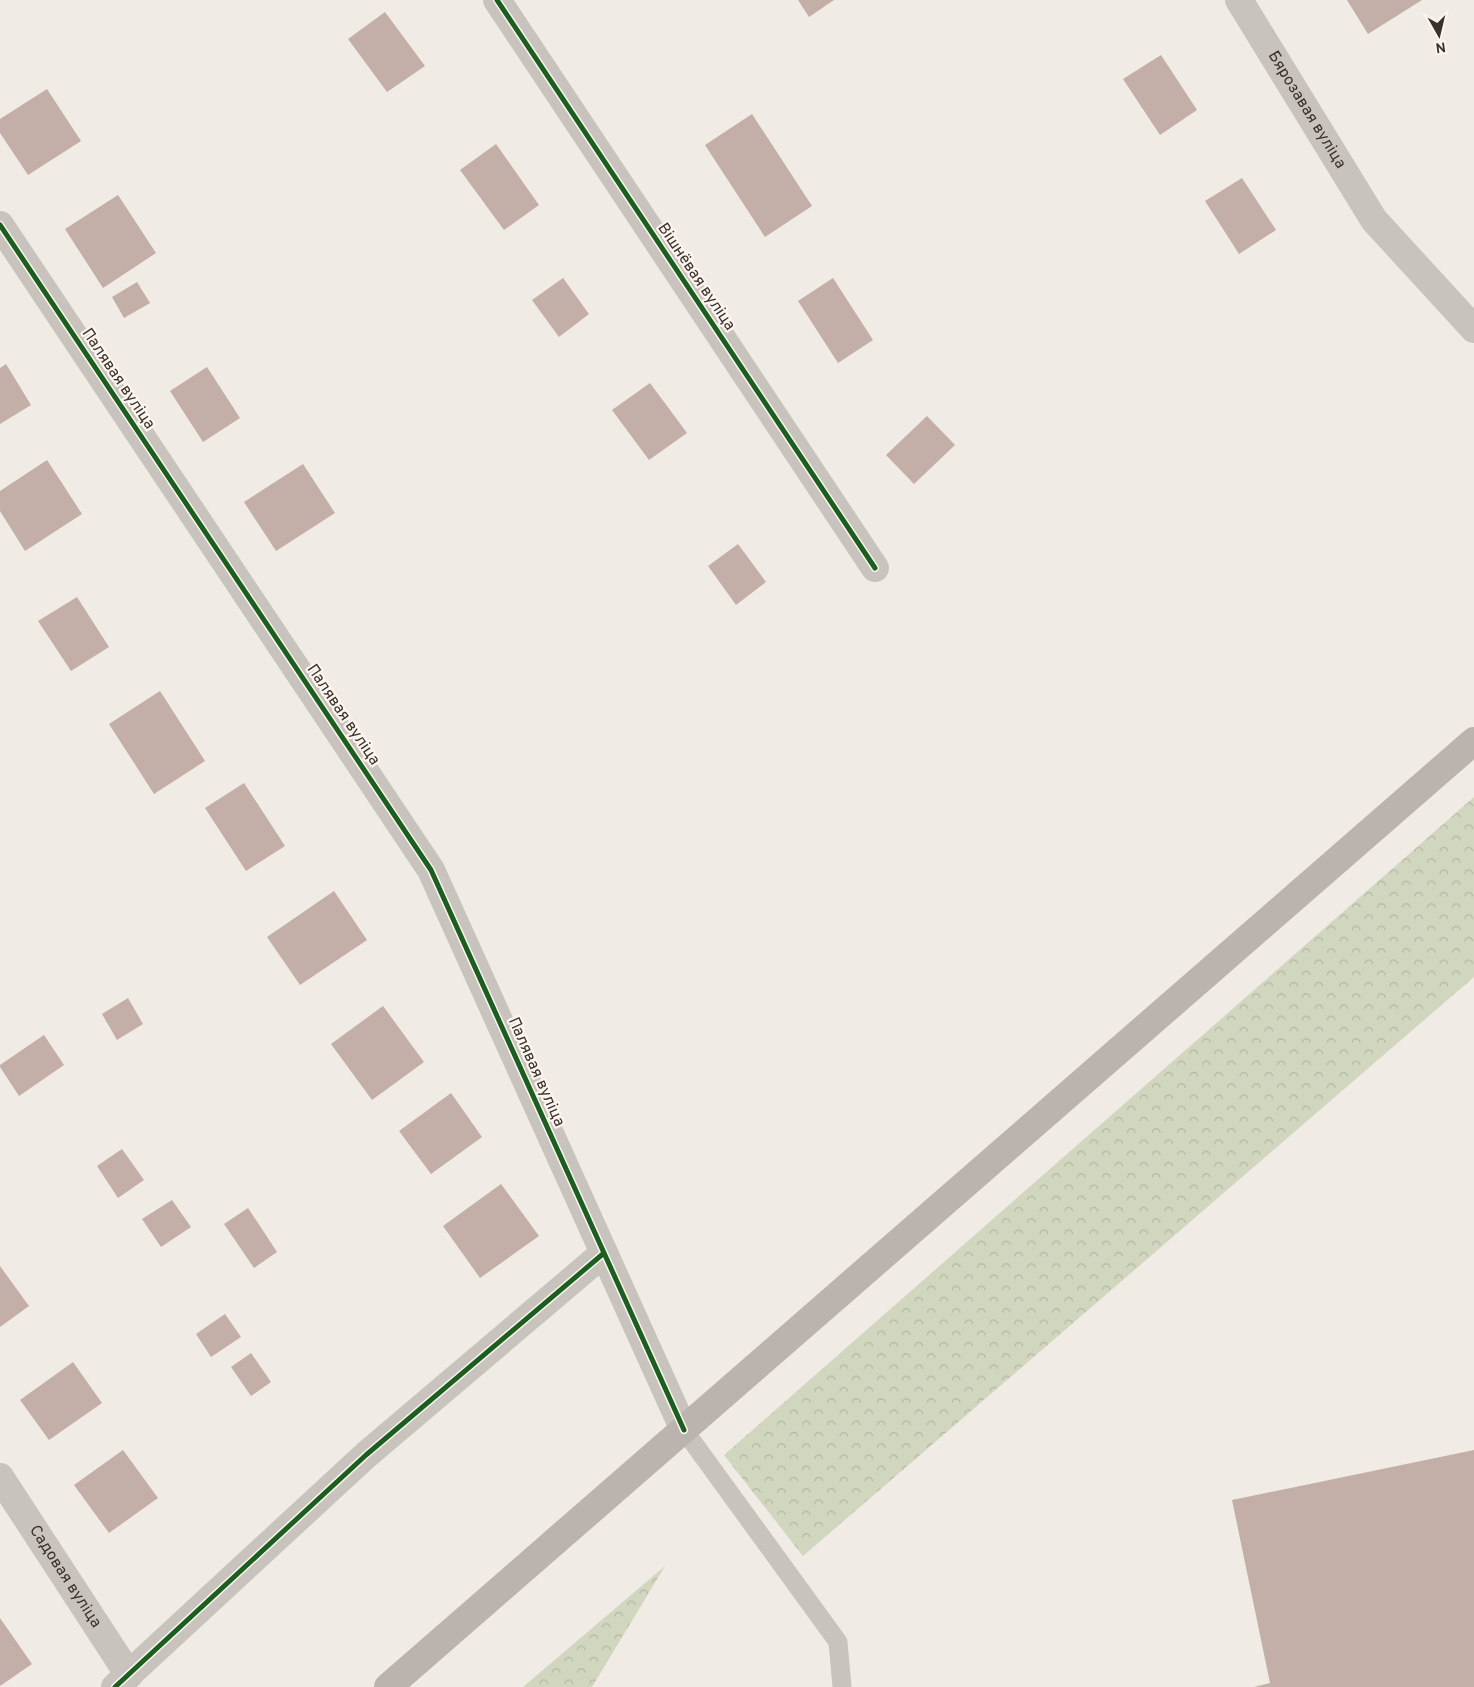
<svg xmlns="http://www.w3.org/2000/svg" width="1474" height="1687" font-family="Overpass,sans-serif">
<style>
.forest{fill:url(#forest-crowns)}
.building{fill:#c3afa7}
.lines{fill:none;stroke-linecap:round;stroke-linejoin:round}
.service{stroke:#c9c3be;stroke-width:19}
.minor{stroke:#c9c3be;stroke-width:28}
.secondary{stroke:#bab3ae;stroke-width:28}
.cycleway-casing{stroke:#fbf5ee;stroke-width:8}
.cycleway{stroke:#1b5e20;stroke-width:5}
.labels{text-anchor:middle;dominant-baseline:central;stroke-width:4.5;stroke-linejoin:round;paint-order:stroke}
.street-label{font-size:16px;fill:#3b302b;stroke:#fbf5ee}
</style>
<defs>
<pattern id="forest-crowns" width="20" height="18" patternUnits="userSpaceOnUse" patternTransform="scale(1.25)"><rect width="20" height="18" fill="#d1d6bf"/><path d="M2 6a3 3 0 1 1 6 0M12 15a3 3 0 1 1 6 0" fill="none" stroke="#b4b8a4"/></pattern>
</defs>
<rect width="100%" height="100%" fill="#f0ebe5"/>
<path class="forest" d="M1474,797V977L803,1556L724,1455Z
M665,1566L592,1687H523Z"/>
<path class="building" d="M798,0H834L809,17Z
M1347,0H1422L1368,34Z
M385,12L425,66L387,92L348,39Z
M1161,55L1197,110L1160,135L1123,79Z
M47,89L81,141L28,175L0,133V119Z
M752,114L812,206L765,237L705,145Z
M496,144L539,205L504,230L460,170Z
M1242,178L1276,230L1239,254L1205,201Z
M118,195L156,253L103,288L65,229Z
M563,278L589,314L559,337L532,300Z
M833,278L873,340L838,363L798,301Z
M137,282L150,303L124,318L112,297Z
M6,364L31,405L0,424V368Z
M207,367L240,418L203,442L170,391Z
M650,383L687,433L649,460L612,410Z
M927,416L955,445L914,484L886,455Z
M47,460L82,514L25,551L0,511V491Z
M303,464L335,513L276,551L244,502Z
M738,544L766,582L736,605L708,566Z
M77,597L109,647L71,671L38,621Z
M160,691L205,761L154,794L109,724Z
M244,783L285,846L246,871L205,808Z
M334,891L367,940L300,985L267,937Z
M128,998L143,1024L117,1040L102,1014Z
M383,1006L424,1062L372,1100L331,1044Z
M44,1035L64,1065L19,1096L0,1067V1065Z
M451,1093L482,1137L431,1174L399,1131Z
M122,1149L144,1180L118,1198L97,1166Z
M501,1184L539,1236L480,1278L443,1226Z
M172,1200L191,1227L161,1247L142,1219Z
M248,1208L277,1252L254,1268L224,1224Z
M0,1266L29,1306L0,1327Z
M225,1314L241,1337L211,1357L196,1334Z
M251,1353L271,1382L251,1396L231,1367Z
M73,1362L102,1403L49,1440L20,1400Z
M123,1450L158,1498L109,1533L74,1485Z
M1474,1450V1687H1254L1270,1683L1232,1500Z
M0,1618L32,1664L0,1686Z"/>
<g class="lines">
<path class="service" d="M684,1430L838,1642L842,1687"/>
<g class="minor">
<path d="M497,0L875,568"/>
<path id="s1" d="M1239,0L1374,220L1474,329"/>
<path d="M0,225L431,870L684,1430"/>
<path id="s2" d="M0,1477L129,1675"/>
<path d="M115,1687L366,1455L604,1253"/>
</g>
<path class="secondary" d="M388,1687L1474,741"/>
<defs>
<path id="cycleway" d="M497,0L875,568
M0,225L431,870L684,1430
M115,1687L366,1455L604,1253"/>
</defs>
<use href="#cycleway" class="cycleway-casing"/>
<use href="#cycleway" class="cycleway"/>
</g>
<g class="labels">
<g class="street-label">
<text stroke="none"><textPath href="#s1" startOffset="129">Бярозавая вуліца</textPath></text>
<text transform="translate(696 277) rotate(56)">Вішнёвая вуліца</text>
<text transform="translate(118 379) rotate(56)">Палявая вуліца</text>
<text transform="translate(343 715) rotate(56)">Палявая вуліца</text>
<text transform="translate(536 1072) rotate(66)">Палявая вуліца</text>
<text stroke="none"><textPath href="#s2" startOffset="119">Садовая вуліца</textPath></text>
</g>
</g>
<g transform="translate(1439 35) rotate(172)" stroke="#fbf5ee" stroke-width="4" paint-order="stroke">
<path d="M0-4L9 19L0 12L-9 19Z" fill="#3b302b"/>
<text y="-8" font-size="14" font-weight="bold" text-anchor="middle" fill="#3b302b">N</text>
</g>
</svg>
